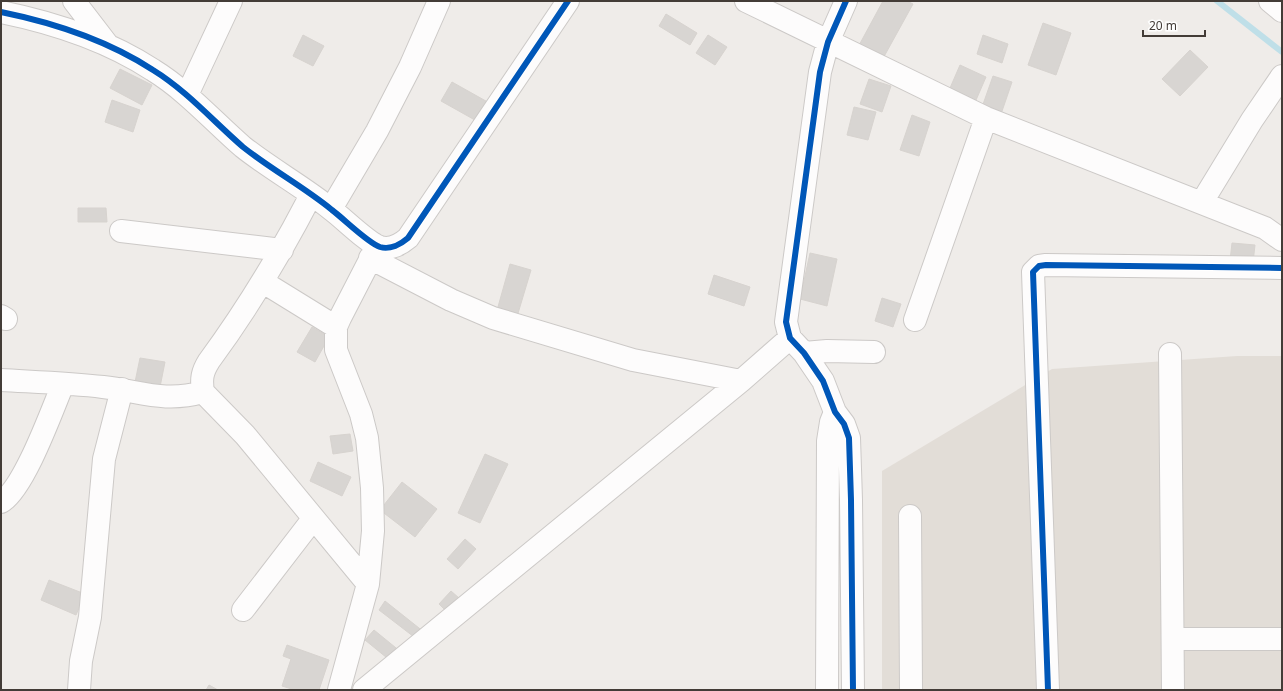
<svg xmlns="http://www.w3.org/2000/svg" width="1283" height="691" font-family="'Noto Sans',sans-serif">
<style>
.residential{fill:#e2ddd7}
.lines{fill:none;stroke-linecap:round;stroke-linejoin:round}
.stream{stroke:#bfdfe8;stroke-width:6}
.building{fill:#d8d5d2;stroke:#d7d3cf}
.minor-casing{stroke:#ccc9c7;stroke-width:24}
.minor{stroke:#fdfcfc;stroke-width:22}
.cycleway-casing{stroke:#fff;stroke-width:8}
.cycleway{stroke:#0057b8;stroke-width:6}
</style>
<rect width="100%" height="100%" fill="#efece9"/>
<path class="residential" d="M1237,356H1282V690H882V471L1052,369Z"/>
<g class="lines">
<path class="stream" d="M1217,1L1282,52"/>
</g>
<path class="building" d="M883,1H907L913,4L881,62L857,49Z
M666,14L697,33L690,45L659,26Z
M1043,23L1071,33L1056,75L1028,65Z
M303,35L324,46L313,66L293,56Z
M708,35L727,47L715,65L696,53Z
M983,35L1008,44L1002,63L977,54Z
M1190,50L1208,67L1180,96L1162,79Z
M960,65L986,77L973,107L947,95Z
M120,69L152,85L142,105L110,88Z
M993,76L1012,82L1000,117L981,110Z
M869,79L891,86L882,112L860,104Z
M452,82L493,105L482,124L441,101Z
M112,100L140,110L133,132L105,122Z
M854,107L876,112L868,140L847,135Z
M912,115L930,122L919,156L900,150Z
M78,208H106L107,222H78Z
M1232,243L1255,245L1253,263L1230,261Z
M810,253L837,259L827,306L800,299Z
M510,264L531,270L516,320L496,314Z
M714,275L750,287L744,306L708,294Z
M882,298L901,304L893,327L875,321Z
M312,327L329,337L315,362L297,352Z
M140,358L165,362L159,392L134,387Z
M350,434L353,451L333,454L330,436Z
M485,454L508,464L480,523L458,513Z
M318,462L351,477L342,496L310,481Z
M402,482L437,509L415,537L380,510Z
M465,539L476,549L458,569L447,559Z
M49,580L85,594L76,615L41,600Z
M451,591L459,598L447,612L439,604Z
M385,601L424,632L418,640L379,610Z
M374,630L401,652L392,662L365,640Z
M287,645L329,660L319,690H295L282,686L291,659L283,656Z
M209,685L218,690H206Z"/>
<g class="lines">
<defs>
<path id="minor" d="M74,1L107,44
M746,1L986,118L1265,228L1282,240
M846,1L828,42L820,72L786,322L790,338L804,353L823,381L835,412L844,424L849,438L851,500L853,690
M1270,1L1282,11
M1,12C55,23 107,40 153,70C187,91 213,121 243,147C272,170 304,187 332,210C344,219 368,243 380,247C390,250 401,244 408,238L568,1
M187,95L231,1
M311,195C281,253 248,308 209,361C202,372 201,379 203,392L245,435L368,584
M1202,202L1252,120L1282,76
M331,209L377,131L410,67L439,1
M121,231L282,250
M370,258L451,300L493,318L633,360L741,381
M263,282L336,327
M1,316L6,319
M915,320L986,118
M804,353L827,351L874,352
M1170,354L1173,690
M1,380C35,382 69,383 103,387C140,391 164,403 203,392
M1,502C24,489 52,410 63,384
M910,516L911,690
M243,610L313,519
M1173,639H1282
M79,690L81,661L90,617L104,459L122,389
M339,690L368,584L373,531L372,488L367,438L361,414L336,350V327L340,318L373,254L374,244
M364,690L741,381L790,338
M827,690L828,441L831,422L835,412
M1048,690L1033,272L1039,266L1046,265L1282,268"/>
</defs>
<use href="#minor" class="minor-casing"/>
<use href="#minor" class="minor"/>
<defs>
<path id="cycleway" d="M846,1L828,42L820,72L786,322L790,338L804,353L823,381L835,412L844,424L849,438L851,500L853,690
M1,12C55,23 107,40 153,70C187,91 213,121 243,147C272,170 304,187 332,210C344,219 368,243 380,247C390,250 401,244 408,238L568,1
M1048,690L1033,272L1039,266L1046,265L1282,268"/>
</defs>
<use href="#cycleway" class="cycleway-casing"/>
<use href="#cycleway" class="cycleway"/>
</g>
<rect width="1283" height="691" fill="none" stroke="#433c37" stroke-width="4"/>
<path d="M1143 30v6h62v-6" fill="none" stroke="#433c37" stroke-width="2"/>
<text x="1149" y="30" font-size="12" fill="#433c37" stroke="#ffffff" stroke-width="3" paint-order="stroke">20 m</text>
</svg>
